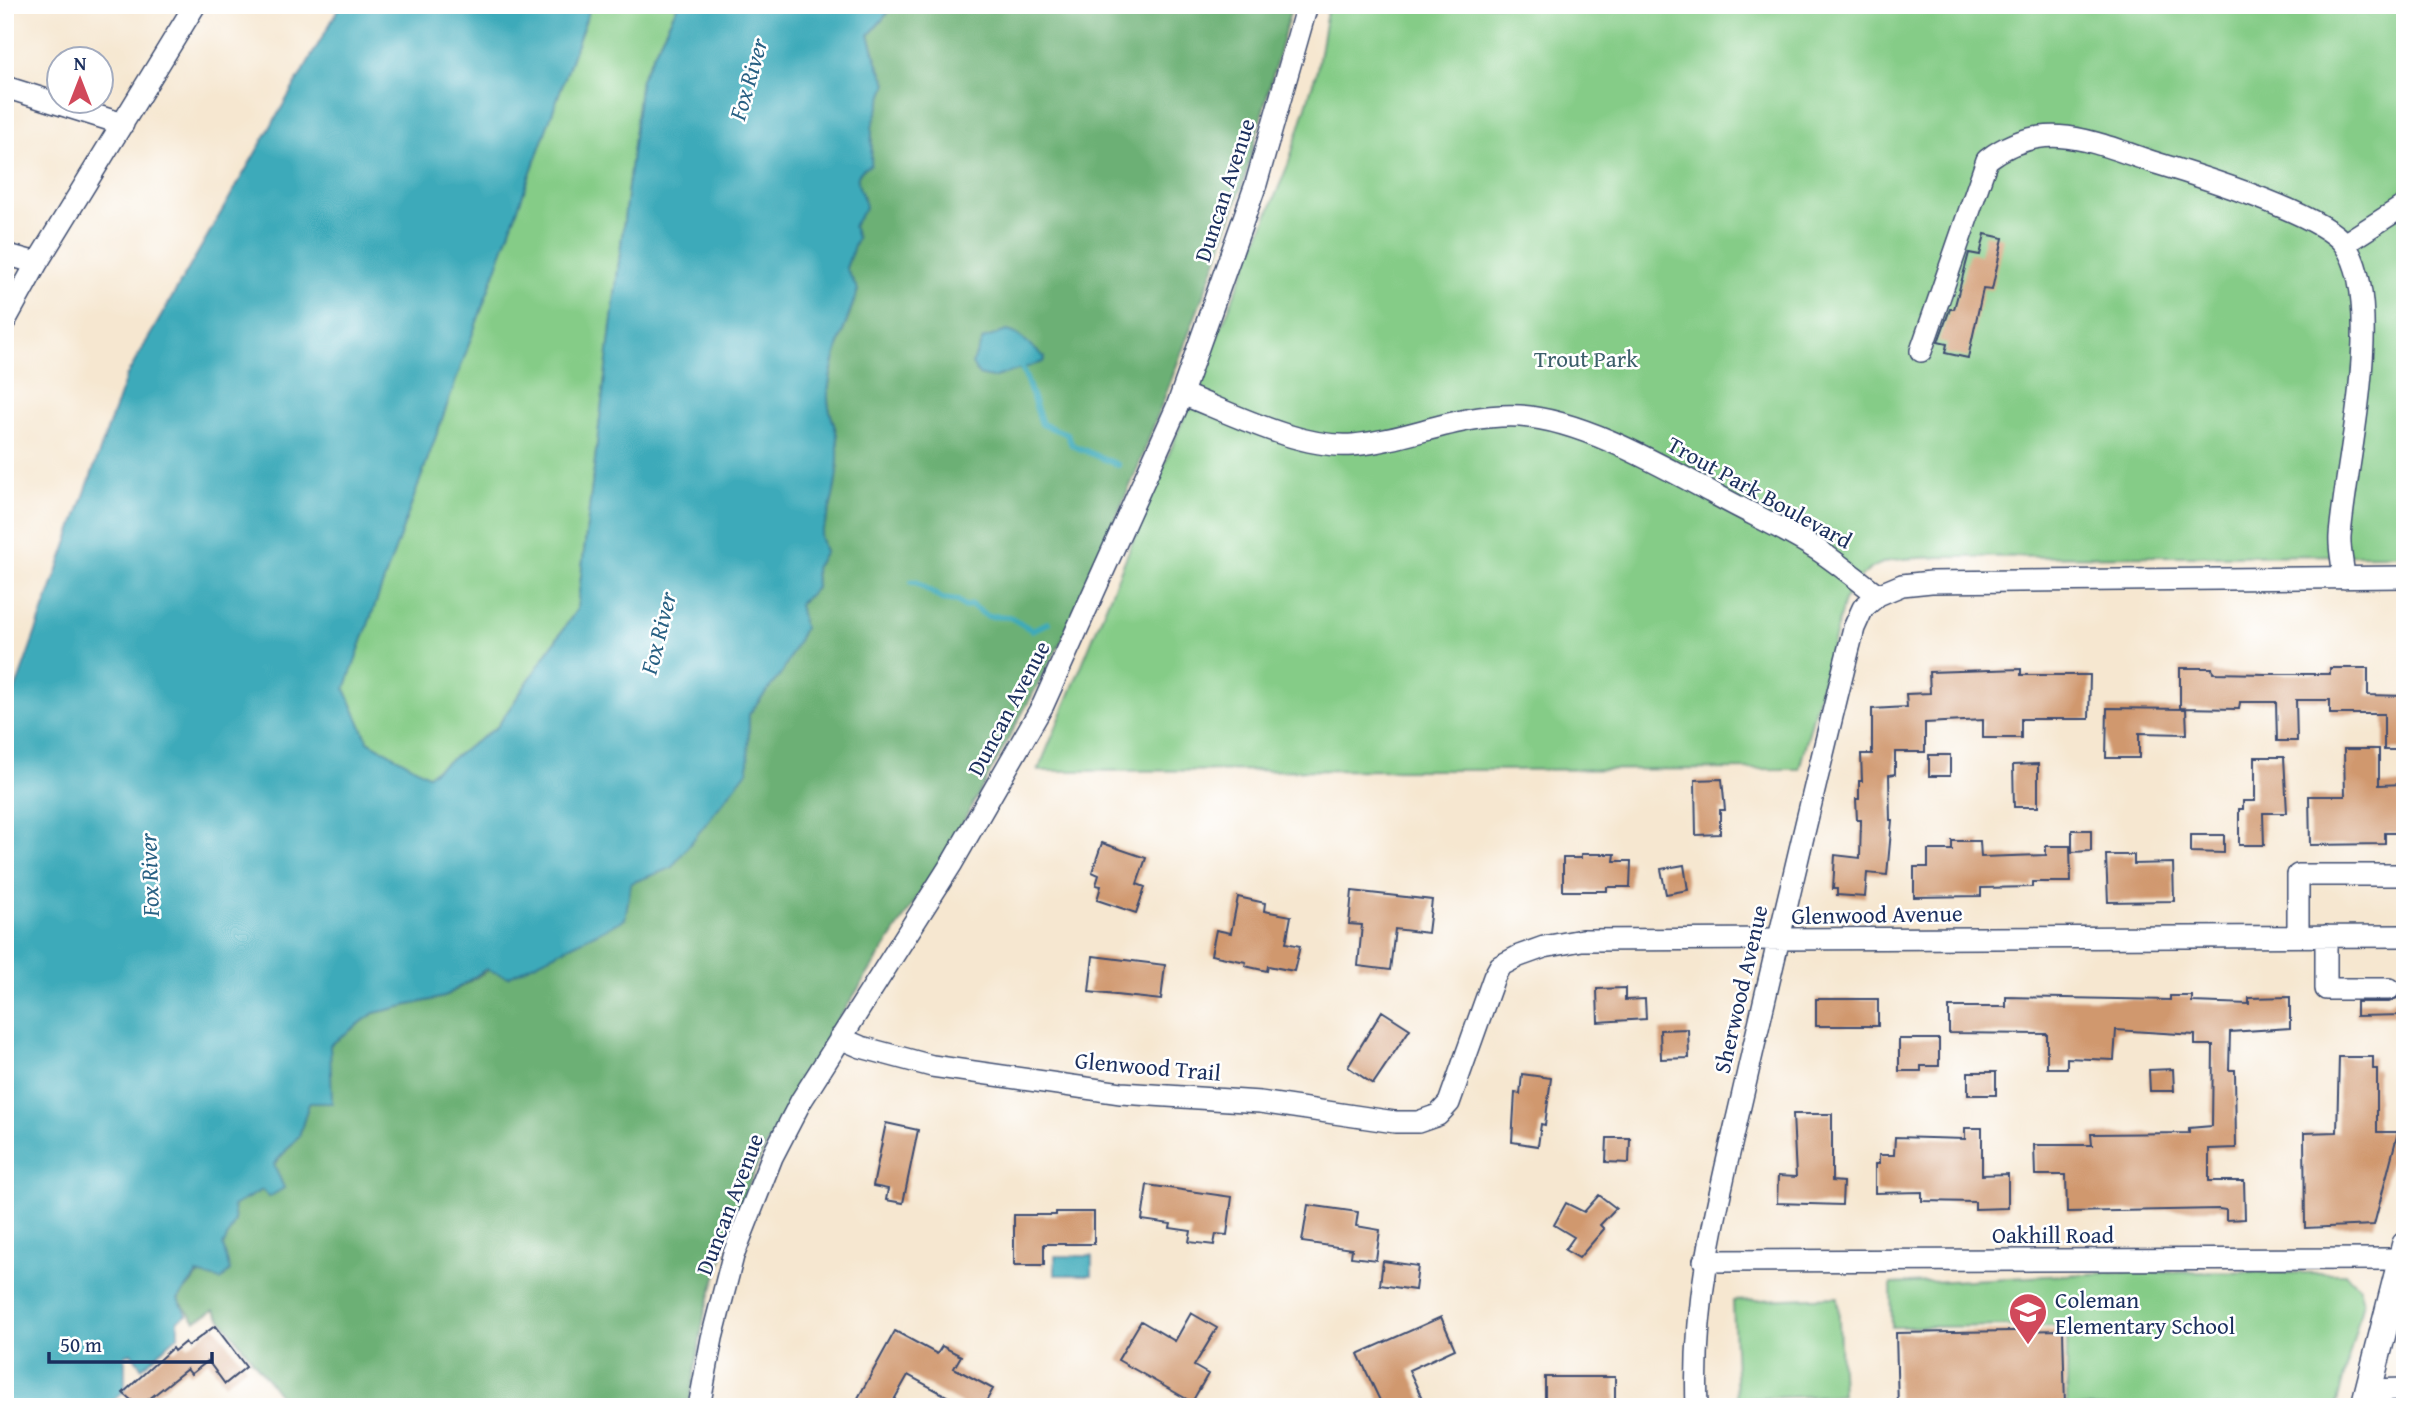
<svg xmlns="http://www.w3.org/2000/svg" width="2410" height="1412" font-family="'Gentium Book Plus',serif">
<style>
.green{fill:#85cc87;stroke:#507e72;stroke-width:2}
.forest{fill:#6cb074;stroke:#447069;stroke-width:2}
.water{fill:#3caaba;stroke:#2c6c8c;stroke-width:2}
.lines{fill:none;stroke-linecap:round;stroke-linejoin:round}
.stream{stroke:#3caaba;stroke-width:6}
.building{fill:#d0986e}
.minor-casing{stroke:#3c4b6f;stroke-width:24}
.major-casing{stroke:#3c4b6f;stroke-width:29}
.minor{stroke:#fff;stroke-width:21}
.major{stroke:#fff;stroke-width:26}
.labels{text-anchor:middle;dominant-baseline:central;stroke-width:5;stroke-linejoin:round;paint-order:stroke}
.street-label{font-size:23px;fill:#1b2f5e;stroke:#fff}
.park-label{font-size:23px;fill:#3b5e6a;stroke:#fff}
.poi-label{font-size:23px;fill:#1b2f5e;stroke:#fff;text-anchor:start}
.water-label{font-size:24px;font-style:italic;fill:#286083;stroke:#fff}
</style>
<rect width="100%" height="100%" fill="#fff"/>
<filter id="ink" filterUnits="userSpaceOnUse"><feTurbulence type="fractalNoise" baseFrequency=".0143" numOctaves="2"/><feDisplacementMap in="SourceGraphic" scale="14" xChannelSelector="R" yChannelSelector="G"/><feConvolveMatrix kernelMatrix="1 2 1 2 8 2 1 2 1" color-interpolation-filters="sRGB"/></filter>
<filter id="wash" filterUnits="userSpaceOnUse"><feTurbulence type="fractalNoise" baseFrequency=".00686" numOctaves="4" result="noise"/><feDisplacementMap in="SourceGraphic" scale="28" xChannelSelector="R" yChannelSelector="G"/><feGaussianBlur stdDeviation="1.57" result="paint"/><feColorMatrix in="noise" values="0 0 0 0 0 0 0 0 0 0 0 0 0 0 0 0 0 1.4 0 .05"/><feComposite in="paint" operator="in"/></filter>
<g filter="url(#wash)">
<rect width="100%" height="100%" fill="#f6e7d0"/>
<path class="green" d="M591,5H678L641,79L577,609L497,727L428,776L368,741L344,689Z
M1328,5H2405V555L1939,557C1893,560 1869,555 1844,601L1799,769L1038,771L1288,165L1317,70Z
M2124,1272L2345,1273L2359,1287L2363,1302L2336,1407H2067V1326L1892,1327L1891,1284Z
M1838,1297L1842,1395L1737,1399L1733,1301Z"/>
<path class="forest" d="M883,5H1292L1245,177L1219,254L1137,470L1062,640L948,850L829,1034L764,1150L738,1209L705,1311L689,1407H289L214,1310L195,1321L178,1299C198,1272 239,1242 232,1206L263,1189L274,1164L299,1136L309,1103L330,1063V1045L374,1013L444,997L631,883L671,868L747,770L749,714L783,671L799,604L816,588L815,568L825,552L820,536C833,507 841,467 837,436C835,424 828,411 828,399C828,369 847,320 858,291L846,268L857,238L853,226L864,197C852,184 855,171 871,164L872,127L887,83L878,65L869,35L887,14Z"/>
<path class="water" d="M341,5H591L345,689L368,741L428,775L497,727L577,609L641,79L678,5H883L887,14L869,35L878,65L887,83L872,127L871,165C846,175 863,190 866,207L853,226L857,238L846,268L858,290C847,320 828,368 828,399C828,411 835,424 837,436C841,467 833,507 820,536L825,552L815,568L816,588L799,604L804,628L783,671L749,714L748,770L671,868L631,883L625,919L508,977L486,969L444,997L374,1013L330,1045L332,1103H309L299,1136L274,1164L284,1188L269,1197L262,1190L233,1206L235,1221L223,1246L230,1271L221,1280L197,1274L178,1299L187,1315L178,1320V1336L142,1368L131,1353L125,1355V1390L106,1407H5V719L126,377Z
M1007,331C1021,333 1032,349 1045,357L1043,362L992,378L979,375L972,364L983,339Z
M1055,1256H1092V1275H1055Z"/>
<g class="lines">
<path class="stream" d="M1022,367L1042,424L1067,434L1072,445L1118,465
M912,582H916L942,599L958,601L965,607L971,605L987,616L1010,617L1032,630L1048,623"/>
</g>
<g id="blocks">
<path class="building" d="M1985,234L2003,238L1992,290L1983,289L1968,358L1945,353L1947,344L1938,342L1950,309H1954L1969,253L1980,255Z
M2180,668H2212L2213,673L2266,674H2330V668H2368V695L2405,696V750H2384V714H2330V700H2296L2297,741H2277L2276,702H2240L2239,709L2180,708Z
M2021,669V675H2090L2089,719H2021V738H1983V720L1925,723V752H1895V774L1889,775L1890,820H1892L1887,875L1867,873L1865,897L1837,895V889H1833L1835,855L1860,858L1861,820H1857L1856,799H1859V781H1862L1861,754H1872V709L1907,707L1906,694L1930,693L1929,672Z
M2107,708L2186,709L2187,734L2139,733V758H2106Z
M2344,749H2379V785L2405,784V833H2385V844L2310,845L2309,796H2345Z
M1929,755H1950V776H1929Z
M2255,757H2284L2287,813H2263L2264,845H2239V809H2243V801H2255Z
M2038,764V807H2014L2013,765Z
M1722,779L1725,810H1720V834L1696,835L1695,780Z
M2072,830H2091V851L2072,852Z
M2190,835H2224V853L2190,852Z
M1952,841H1980L1981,857L2046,855V846H2070L2071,882H2032V887L1981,888V896L1914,897V867H1928V850H1952Z
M1102,843L1146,858L1137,884L1145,887L1136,913L1097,900L1101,886L1096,885L1099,875L1092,872Z
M1581,854H1615L1614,861H1631L1630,887H1607V891H1563V858H1581Z
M2106,855H2134V864L2173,863L2174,901L2108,902Z
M1684,865L1688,890L1666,894L1661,869Z
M1352,891L1432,900L1428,933L1395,929L1390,970L1358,966L1362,925L1349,924Z
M1238,897L1265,903L1264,911L1291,916L1286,943L1300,946L1294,971L1268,966L1267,971L1245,966L1246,962L1211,955L1216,930L1231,933Z
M1093,956L1165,965L1161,1000L1089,992Z
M1625,988V1000L1645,999L1646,1019L1598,1022L1597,989Z
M2170,996H2192V1002L2249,1004V998L2290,997V1028L2230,1032L2229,1070H2235L2236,1148L2209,1149V1181H2244L2245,1219L2226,1220V1210L2219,1209L2067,1212L2066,1175H2035L2034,1145H2092L2091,1134L2189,1133V1128L2212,1126L2213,1045H2195V1035L2116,1030L2114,1060L2067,1058V1068H2047V1034L1949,1033V1007H2006V997L2170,1000Z
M2399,997H2405V1015L2356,1016V1002H2389Z
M1816,999H1878V1026H1816Z
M1382,1011L1410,1029L1373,1084L1348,1067Z
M1688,1029L1689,1058L1661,1059L1660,1030Z
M1899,1039H1939V1066H1921V1071H1899Z
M2339,1057H2373V1069H2377V1132H2398L2374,1225L2305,1228L2304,1133L2337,1132Z
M2173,1069L2174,1091H2150L2149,1070Z
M1968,1072H1996V1095H1968Z
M1522,1074L1551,1078L1545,1125L1541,1124L1538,1146L1512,1142L1515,1093L1520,1094Z
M1793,1114H1832V1181L1843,1182L1842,1205L1777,1203L1778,1176L1796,1177Z
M886,1123L918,1130L903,1203L886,1200L888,1189L873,1186Z
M1965,1128H1982V1175L2008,1174V1208L1975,1209V1202L1922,1201V1192L1875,1193V1164H1879V1155H1894L1895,1137L1965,1139Z
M1607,1138H1630L1629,1163L1606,1162Z
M1147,1185L1232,1197L1227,1235L1216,1234L1214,1245L1189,1242L1191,1231L1170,1228L1171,1224L1142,1220Z
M1599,1195L1616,1208L1600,1225L1604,1229L1579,1258L1565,1250L1574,1237L1554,1225L1566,1203L1584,1212Z
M1308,1205L1358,1212L1356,1226L1380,1230L1376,1260L1351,1257L1352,1249L1302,1242Z
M1056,1212H1094V1244H1044V1265H1014V1215H1056Z
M1383,1261L1418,1266L1415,1290L1380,1285Z
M1191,1313L1217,1328L1194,1366L1208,1374L1192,1402L1118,1360L1141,1321L1175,1341Z
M1441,1317L1455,1349L1409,1370L1426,1407H1383L1358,1354Z
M215,1326L246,1367L225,1384L208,1361L191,1374L187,1369L139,1407L123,1393L172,1348L174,1351L185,1342L188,1346Z
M2063,1330L2065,1407H1898L1896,1333Z
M895,1331L937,1354L942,1346L961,1356L954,1368L993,1389L983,1407H967L908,1375L890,1407H853Z
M1545,1377H1615V1407H1545Z"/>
</g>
</g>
<g filter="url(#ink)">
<use href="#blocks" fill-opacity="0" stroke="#3c4b6f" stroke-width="2"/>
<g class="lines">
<defs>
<path id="minor" d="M5,87L123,124
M2344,244L2405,205
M5,254L37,263
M5,321L37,263L195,5
M1921,351L1987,160C2044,116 2095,143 2156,163C2196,175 2322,214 2344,244C2387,301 2345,465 2340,536C2339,549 2343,564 2344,578
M1182,394C1231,413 1300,449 1353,445C1411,440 1458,413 1520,416C1581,420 1657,463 1711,492C1746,512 1784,528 1818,550C1839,564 1858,580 1878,595L1902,585L1931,582L2405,577
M2298,936V875H2405
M2326,936V989H2389
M840,1038L861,1047L932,1066L1121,1093L1260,1102L1395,1122H1418L1438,1115L1449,1103L1494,977L1500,966L1519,956L1544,947L1582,940L2405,936
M1704,1261L2405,1259
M2368,1390L2405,1389
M699,1407L712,1338L733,1256L772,1157L801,1101L952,863L1043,705L1177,407L1256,184L1307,5
M1697,1407C1692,1285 1723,1184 1749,1067C1783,920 1817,774 1854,628L1863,608L1878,595"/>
<path id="major" d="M2364,1407L2405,1245"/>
</defs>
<use href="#minor" class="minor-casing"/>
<use href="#major" class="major-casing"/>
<use href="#minor" class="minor"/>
<use href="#major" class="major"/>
</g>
</g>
<defs>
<symbol id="school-pin" viewBox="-11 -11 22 30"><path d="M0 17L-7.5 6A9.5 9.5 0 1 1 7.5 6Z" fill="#d1495b" stroke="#fff"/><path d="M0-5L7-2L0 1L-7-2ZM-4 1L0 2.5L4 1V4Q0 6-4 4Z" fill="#fff"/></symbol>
</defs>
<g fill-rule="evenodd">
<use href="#school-pin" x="2006" y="1290" width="44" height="60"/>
</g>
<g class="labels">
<g class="street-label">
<text transform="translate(1224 190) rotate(-72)">Duncan Avenue</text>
<text transform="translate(1760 492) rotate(29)">Trout Park Boulevard</text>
<text transform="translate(1008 708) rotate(-62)">Duncan Avenue</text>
<text transform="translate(1877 914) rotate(-1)">Glenwood Avenue</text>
<text transform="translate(1740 989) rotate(-77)">Sherwood Avenue</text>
<text transform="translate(1148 1066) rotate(5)">Glenwood Trail</text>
<text transform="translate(729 1204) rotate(-69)">Duncan Avenue</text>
<text x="2053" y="1234">Oakhill Road</text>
</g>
<g class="park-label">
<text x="1586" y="358">Trout Park</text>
</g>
<g class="poi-label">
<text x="2055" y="1299">Coleman<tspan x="2055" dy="26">Elementary School</tspan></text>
</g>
<g class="water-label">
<text transform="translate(748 79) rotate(-74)">Fox River</text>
<text transform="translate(658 633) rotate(-76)">Fox River</text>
<text transform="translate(149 875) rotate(-92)">Fox River</text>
</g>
</g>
<rect width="2410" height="1412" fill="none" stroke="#fff" stroke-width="28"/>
<g transform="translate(80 80)"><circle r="33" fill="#ffffff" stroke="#a4acbf" stroke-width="2"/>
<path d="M0-5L12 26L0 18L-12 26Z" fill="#d1495b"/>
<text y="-10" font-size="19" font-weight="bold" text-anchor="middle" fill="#1b2f5e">N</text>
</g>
<path d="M49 1352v10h163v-10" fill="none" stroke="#1b2f5e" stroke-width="3.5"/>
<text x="60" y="1352" font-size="21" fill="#1b2f5e" stroke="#ffffff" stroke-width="5" paint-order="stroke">50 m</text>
</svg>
